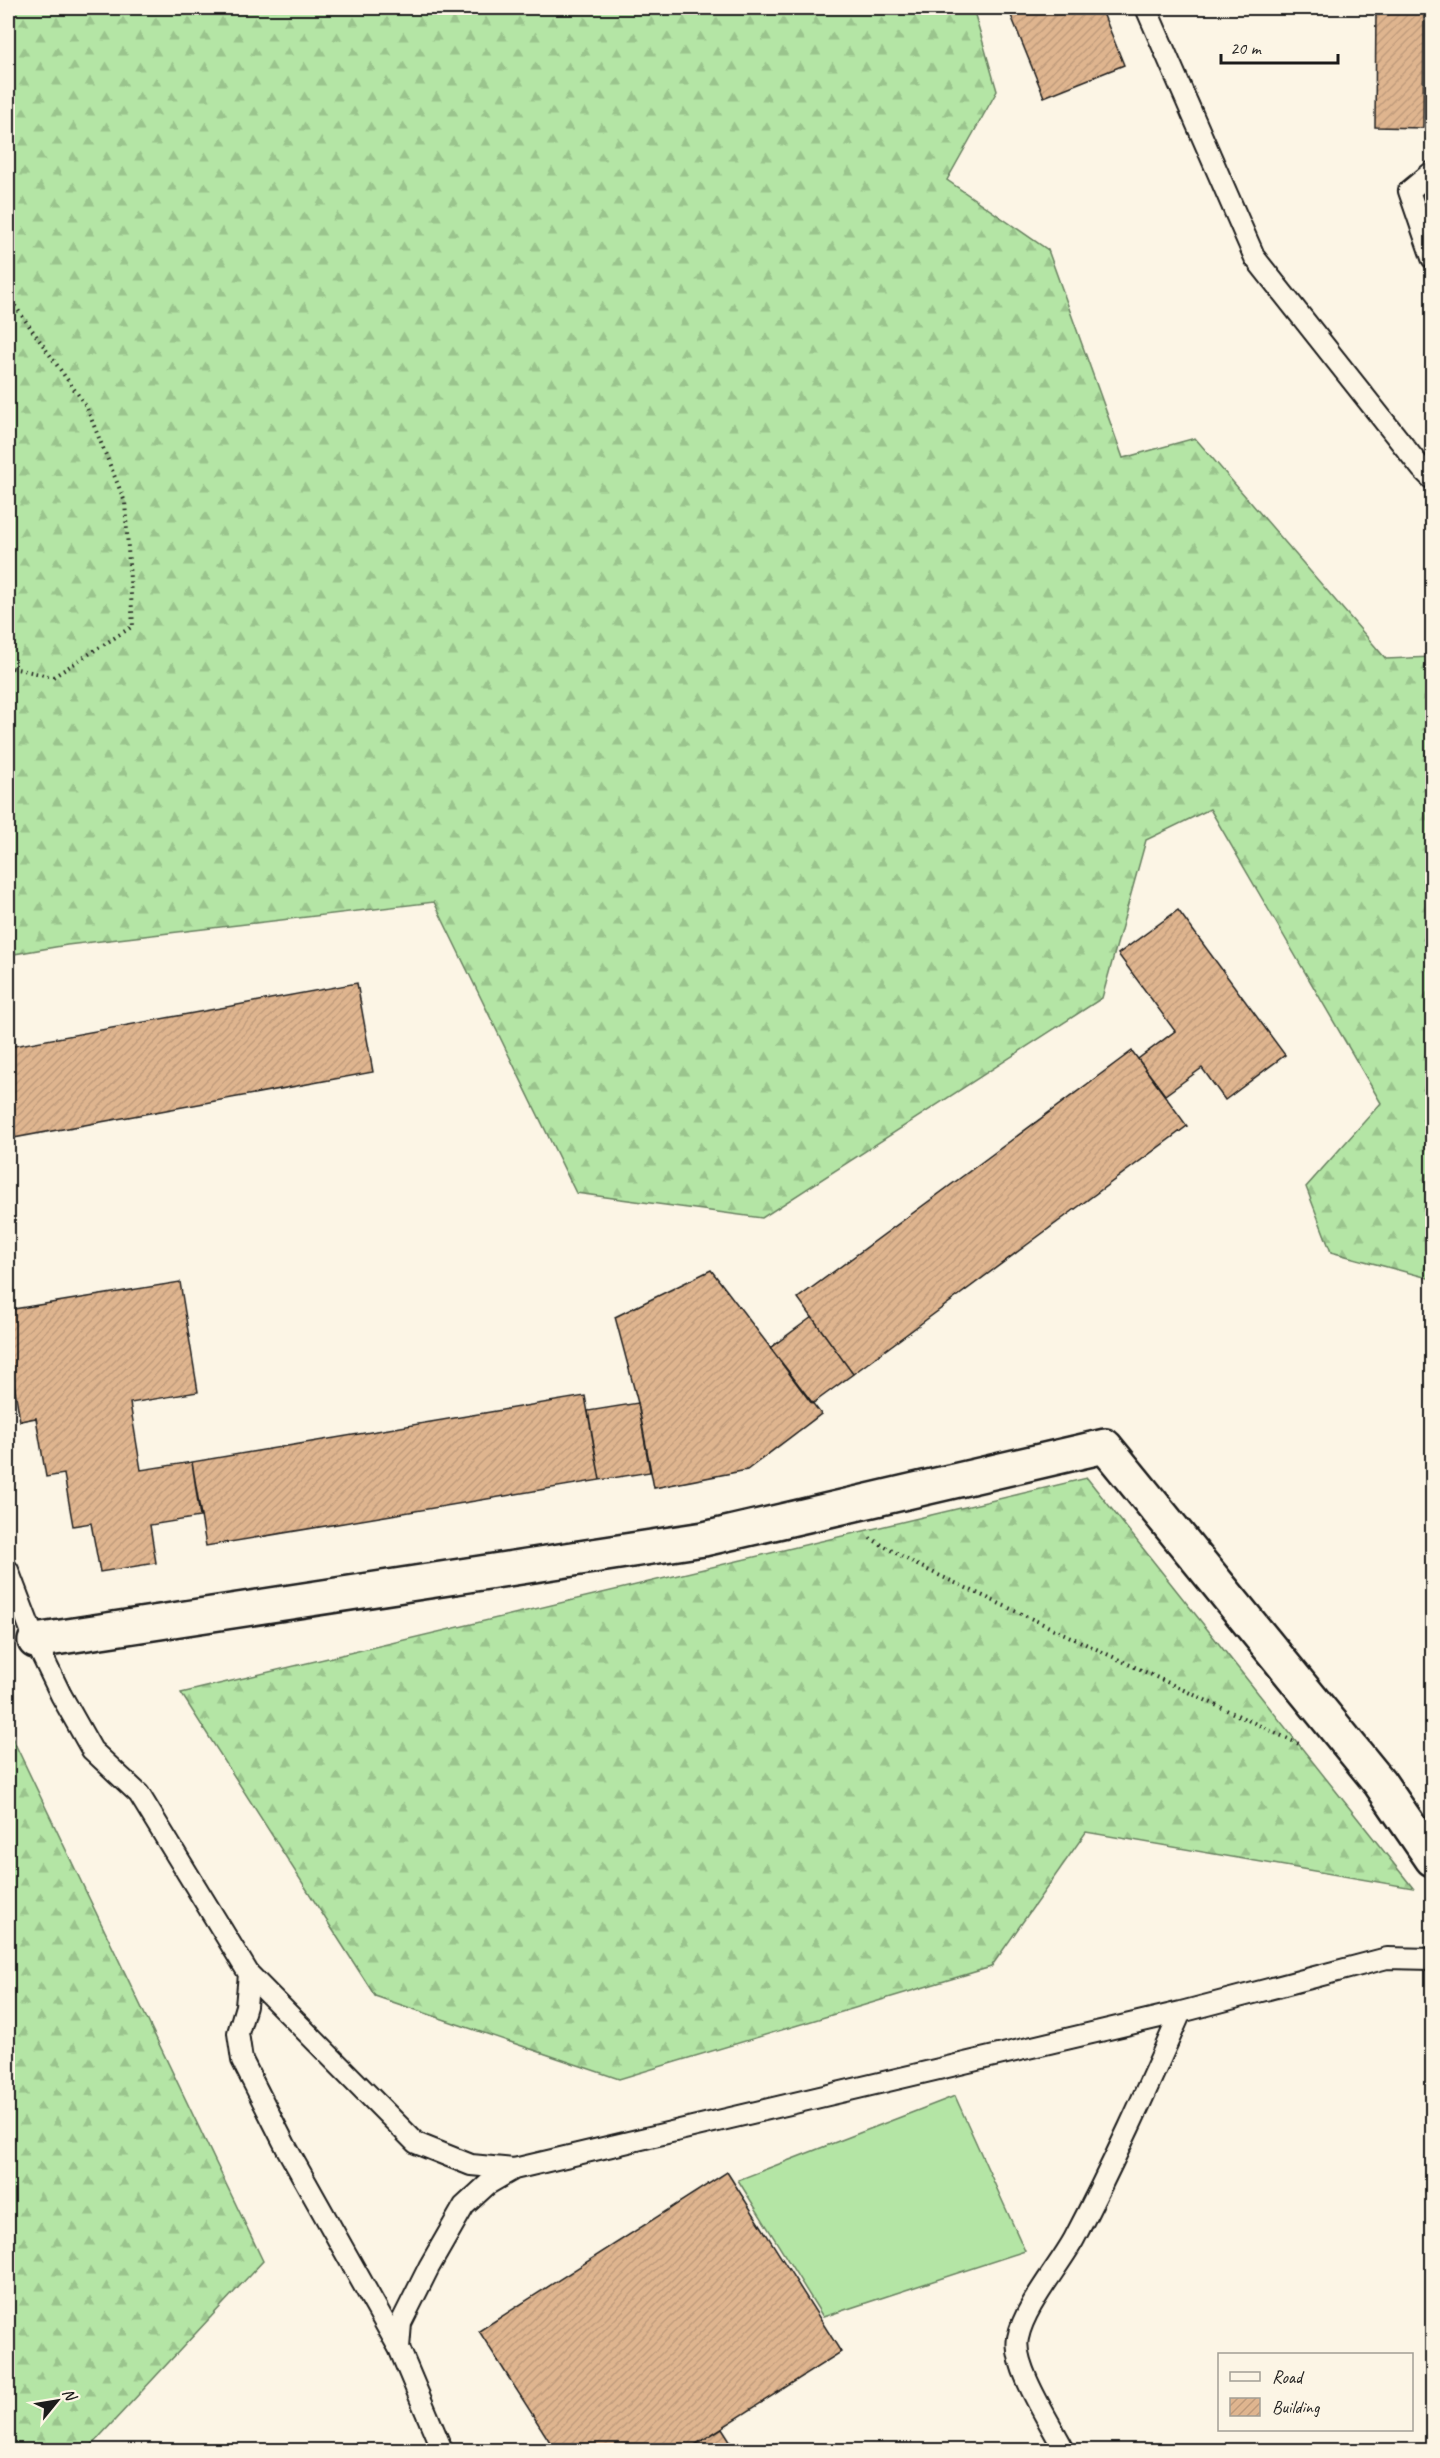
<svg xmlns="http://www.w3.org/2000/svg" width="1440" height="2458" font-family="Caveat,sans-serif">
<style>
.forest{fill:url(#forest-firs);stroke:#688060;stroke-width:1.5}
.pitch{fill:#b4e5a5;stroke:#688060;stroke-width:1.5}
.building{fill:url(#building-hatch);stroke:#1c1c1c;stroke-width:1.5}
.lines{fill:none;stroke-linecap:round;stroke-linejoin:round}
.lane-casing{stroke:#1c1c1c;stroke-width:24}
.street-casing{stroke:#1c1c1c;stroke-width:38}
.path{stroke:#1c1c1c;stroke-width:4;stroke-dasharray:1.5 4.5;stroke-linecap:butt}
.lane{stroke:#fcf5e5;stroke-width:20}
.street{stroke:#fcf5e5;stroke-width:33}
</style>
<defs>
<pattern id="forest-firs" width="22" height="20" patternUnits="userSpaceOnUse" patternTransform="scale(1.5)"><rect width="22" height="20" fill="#b4e5a5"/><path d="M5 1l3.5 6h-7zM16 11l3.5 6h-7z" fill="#9ac48d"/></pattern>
<pattern id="building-hatch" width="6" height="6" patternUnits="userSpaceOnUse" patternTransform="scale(1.5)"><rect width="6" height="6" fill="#dfb58f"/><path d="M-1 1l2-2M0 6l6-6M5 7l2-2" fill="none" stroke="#bf9b7b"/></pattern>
</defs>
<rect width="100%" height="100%" fill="#fcf5e5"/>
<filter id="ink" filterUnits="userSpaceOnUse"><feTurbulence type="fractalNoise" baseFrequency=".0167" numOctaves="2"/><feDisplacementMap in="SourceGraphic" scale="12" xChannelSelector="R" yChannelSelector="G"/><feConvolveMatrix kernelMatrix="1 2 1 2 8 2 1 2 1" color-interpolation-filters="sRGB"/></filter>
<g filter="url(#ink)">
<path class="forest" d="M8,8H973L997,91L947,180L1048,250L1123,458L1195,438L1386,659L1432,657V1279L1331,1252L1306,1187L1381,1103L1210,809L1146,840L1102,998L762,1218L576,1193L434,902L67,945L8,955Z
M1087,1478L1413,1888L1086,1832L991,1967L619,2079L375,1996L181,1693Z
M8,1729L263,2261L87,2450H8Z"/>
<path class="pitch" d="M955,2096L1025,2251L823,2317L738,2180Z"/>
<path class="building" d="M1008,8H1101L1124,65L1044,97Z
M1376,8H1424L1423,128L1375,127Z
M1178,910L1285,1055L1225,1100L1202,1068L1165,1095L1138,1059L1175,1031L1118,954Z
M357,983L373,1072L8,1139V1047Z
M1132,1051L1187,1126L853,1374L798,1298Z
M711,1270L821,1414L747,1470L654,1488L638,1403L615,1317Z
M180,1282L198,1392L130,1403L141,1470L192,1462L200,1517L150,1525L156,1563L100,1572L91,1523L73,1526L64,1474L46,1477L36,1418L20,1421L8,1345V1310Z
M812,1317L853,1374L812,1404L770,1348Z
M585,1396L600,1480L206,1546L192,1462Z
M638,1403L650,1472L600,1480L588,1411Z
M727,2172L841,2352L687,2450H555L479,2331Z
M722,2428L736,2450H687Z"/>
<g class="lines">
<defs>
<path id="lane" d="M1146,8L1255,258L1422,469L1432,479
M1432,172L1409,191L1432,258
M8,1570L35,1641L61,1695L92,1750L139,1794L249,1974L416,2143L471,2165L514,2169L1181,2012L1387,1958L1432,1959
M249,1974L246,2006L238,2033L242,2060L286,2147L399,2348
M442,2450L399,2348L401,2323L429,2267L464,2206L488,2184L514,2169
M1064,2450C1051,2424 1012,2366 1018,2338C1024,2307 1058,2268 1074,2239C1113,2165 1147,2089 1181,2012"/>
<path id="street" d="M35,1641L704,1539L1105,1446L1380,1783L1432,1859"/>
</defs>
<use href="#lane" class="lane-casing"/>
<use href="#street" class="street-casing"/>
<path class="path" d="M8,296L86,406L125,502L133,626L53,677L8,667
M870,1538L915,1564L1301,1745"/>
<use href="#lane" class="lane"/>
<use href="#street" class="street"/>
</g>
</g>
<rect width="1440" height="2458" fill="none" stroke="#fcf5e5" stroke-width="30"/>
<rect x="15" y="15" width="1410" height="2428" fill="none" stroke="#1c1c1c" stroke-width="2" filter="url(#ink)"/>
<rect x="1218" y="2353" width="195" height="78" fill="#fcf5e5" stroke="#a29e95" stroke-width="1.5"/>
<rect x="1230" y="2372" width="30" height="9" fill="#fcf5e5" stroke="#a29e95" stroke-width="1.5"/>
<text x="1272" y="2383" font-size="18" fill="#1c1c1c">Road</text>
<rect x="1230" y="2398" width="30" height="18" fill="url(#building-hatch)" stroke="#a29e95" stroke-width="1.5"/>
<text x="1272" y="2413" font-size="18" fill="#1c1c1c">Building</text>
<g transform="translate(57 2401) rotate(60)" stroke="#fcf5e5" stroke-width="4.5" paint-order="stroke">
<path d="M0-4.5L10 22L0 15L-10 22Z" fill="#1c1c1c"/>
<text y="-9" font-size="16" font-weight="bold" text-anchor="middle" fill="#1c1c1c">N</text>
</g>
<path d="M1221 54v9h117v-9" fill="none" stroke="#1c1c1c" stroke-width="3"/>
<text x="1230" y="54" font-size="18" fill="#1c1c1c" stroke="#fcf5e5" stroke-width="4.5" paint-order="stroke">20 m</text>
</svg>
